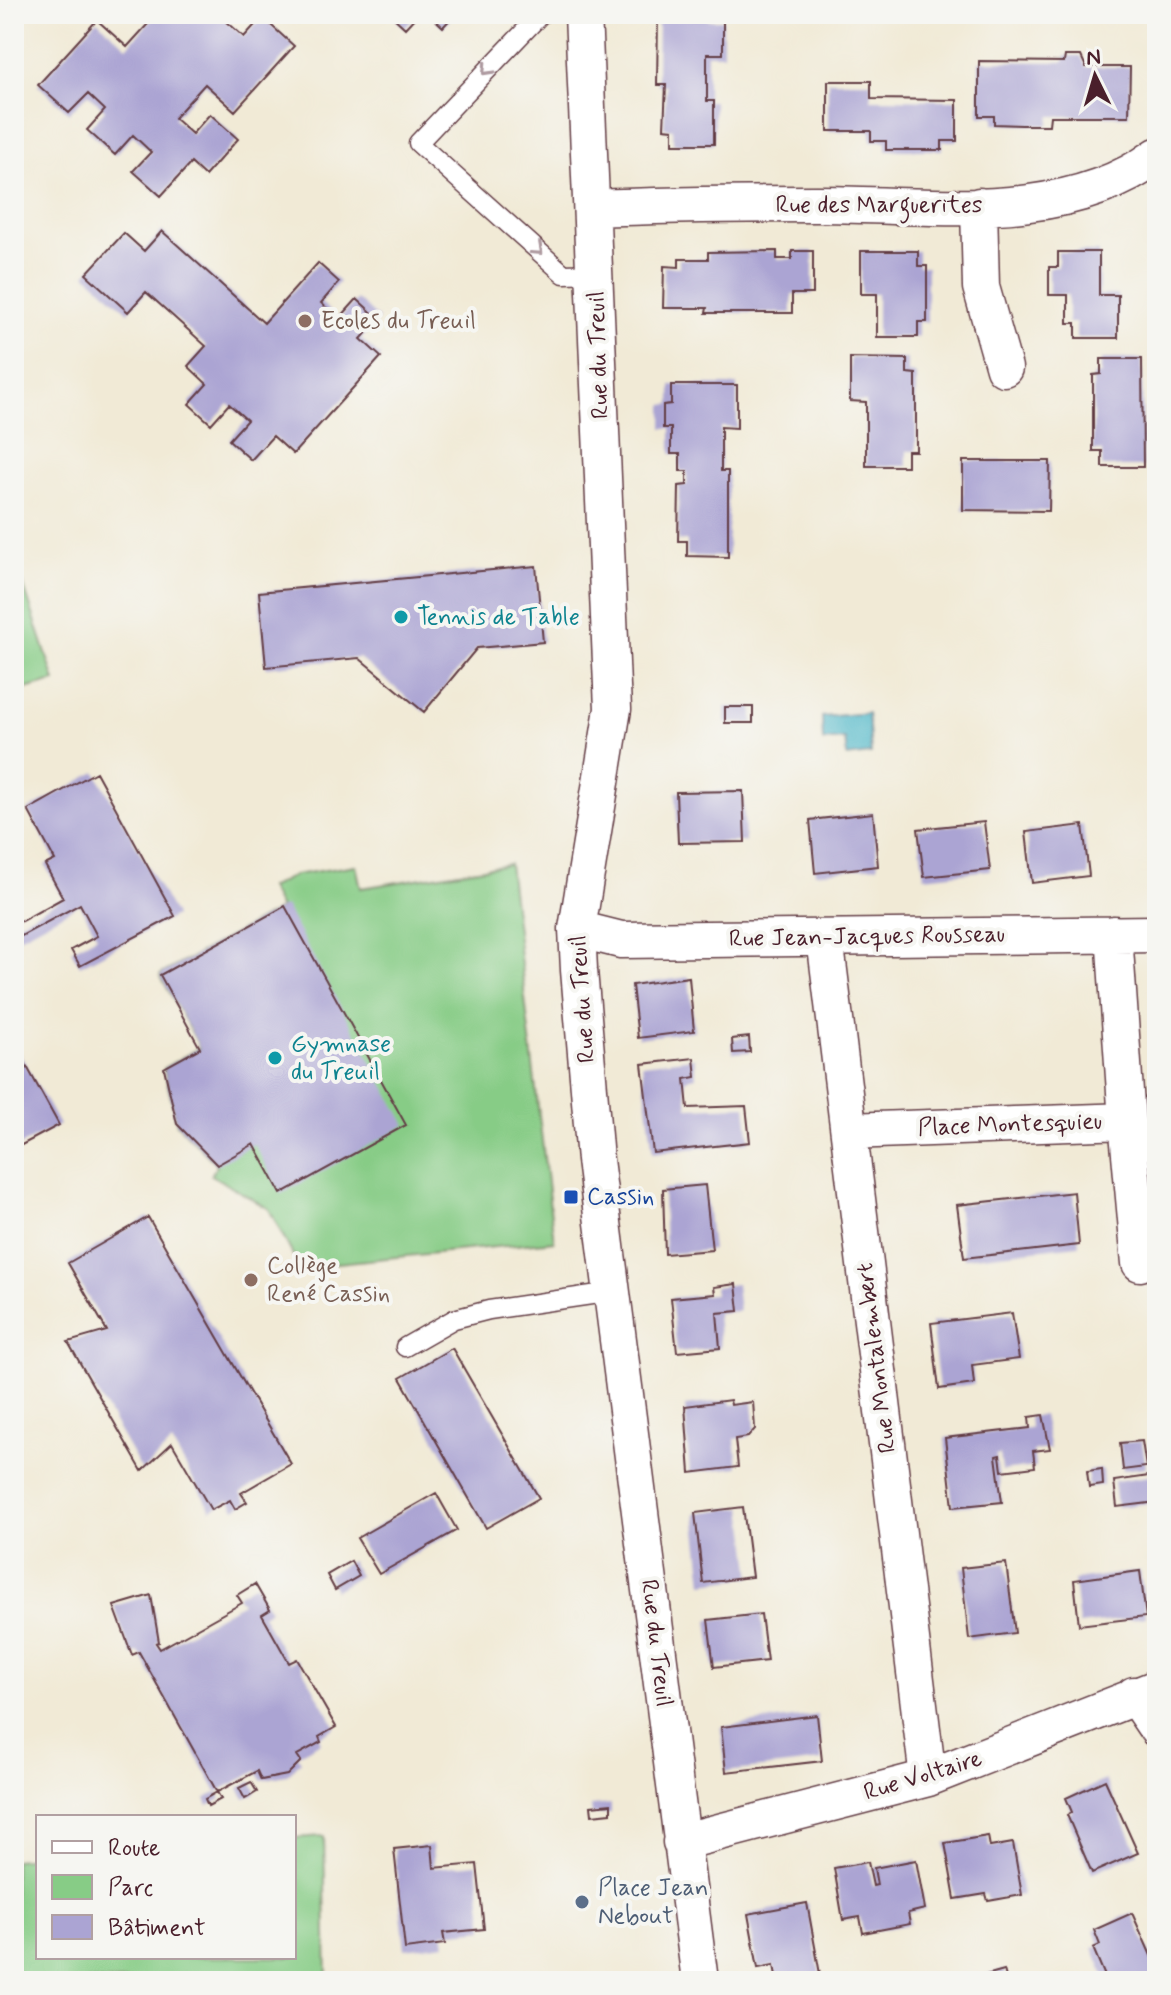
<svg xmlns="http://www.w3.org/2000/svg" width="1171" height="1995" font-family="Mynerve,sans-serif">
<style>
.green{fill:#87cc86;stroke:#687658;stroke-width:2}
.water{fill:#4ab5c7;stroke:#4a6a79;stroke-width:2}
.building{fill:#aba4d3}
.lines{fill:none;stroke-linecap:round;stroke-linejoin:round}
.service-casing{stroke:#633d45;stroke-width:21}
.minor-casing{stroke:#633d45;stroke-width:39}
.service{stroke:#fff;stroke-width:18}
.minor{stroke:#fff;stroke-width:36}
.oneway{stroke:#ae9aa0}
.education-dot{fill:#8d6e63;stroke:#f6f6f2;stroke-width:3}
.culture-dot{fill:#0f9aa8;stroke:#f6f6f2;stroke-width:3}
.transit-dot{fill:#1a4fb4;stroke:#f6f6f2;stroke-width:3}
.service-dot{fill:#5c6f8a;stroke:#f6f6f2;stroke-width:3}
.labels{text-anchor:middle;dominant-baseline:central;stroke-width:8;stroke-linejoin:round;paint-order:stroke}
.street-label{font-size:24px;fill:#4a1f2b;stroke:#f6f6f2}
.education-label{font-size:24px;fill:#785e54;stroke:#f6f6f2;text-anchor:start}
.culture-label{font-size:24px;fill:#0d838f;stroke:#f6f6f2;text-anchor:start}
.transit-label{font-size:24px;fill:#164399;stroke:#f6f6f2;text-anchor:start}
.service-label{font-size:24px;fill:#4e5e75;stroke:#f6f6f2;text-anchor:start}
</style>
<rect width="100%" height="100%" fill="#f6f6f2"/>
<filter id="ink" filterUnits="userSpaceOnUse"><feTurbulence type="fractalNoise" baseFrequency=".0125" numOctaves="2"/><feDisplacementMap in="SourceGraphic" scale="16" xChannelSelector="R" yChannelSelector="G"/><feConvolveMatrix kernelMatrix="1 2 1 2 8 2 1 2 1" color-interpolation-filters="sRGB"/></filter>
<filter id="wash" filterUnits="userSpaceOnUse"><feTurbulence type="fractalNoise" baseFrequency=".006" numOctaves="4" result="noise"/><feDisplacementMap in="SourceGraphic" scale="32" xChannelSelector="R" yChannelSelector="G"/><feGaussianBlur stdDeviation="1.8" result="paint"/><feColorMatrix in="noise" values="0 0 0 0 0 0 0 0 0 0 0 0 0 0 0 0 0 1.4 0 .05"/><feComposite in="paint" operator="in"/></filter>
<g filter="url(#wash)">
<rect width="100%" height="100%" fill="#f1ead6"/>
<path class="green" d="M14,556L55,681L14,692Z
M509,864L554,1241L299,1267L269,1209L211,1175L217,1165L177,1124L164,1068L200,1047L160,975L280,909L269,888L295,875L356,865L361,888Z
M324,1836L327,1981H14V1860L38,1858V1957H294V1838Z"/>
<path class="water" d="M868,713L871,754L847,757L845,739L823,741L822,717Z"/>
<g id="blocks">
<path class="building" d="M157,14H232L226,21L244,37L262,17L294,46L235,111L205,84L174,118L192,134L210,114L238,139L205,176L191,163L161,196L133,171L151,152L133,135L115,155L87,130L105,110L88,94L69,113L38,85L97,20L127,47Z
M390,14H418L405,28Z
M429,14H455L443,27Z
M700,14L707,16V20H723V54H707V101H714V144H673V129L664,128L666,85H657L658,15Z
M1065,56H1081L1086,67H1130L1129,116H1050L1049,125H1022L994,124V116H979V61L1064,62Z
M828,81H871V99L957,100V141H942V150H886V141H871V131H828Z
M162,231L264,323L318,263L339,282L321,303L339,319L357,299L379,319L361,339L381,357L293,454L273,436L251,460L229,440L247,420L229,404L211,424L189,404L207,384L188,366L206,346L146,292L128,312L86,274L124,233L144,251Z
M777,251V259H792V251H813V294H792V313H706L707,308H663L664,266L679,267V259H708V252Z
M861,251H918V266H927V322H918V337H877V294H861Z
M1058,252H1099V295H1118V338H1076V323H1068V295H1049V267H1058Z
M850,358L907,359V373L916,374V451H907V466H866V402L850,401Z
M1101,359H1142L1143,467H1102V451H1093V375L1101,374Z
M671,385H737V428L721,427V471H728V557L687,556V541H678L679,486L687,485V471H680V454H671V428H663V405L671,404Z
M963,461H1050L1049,511L963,510Z
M536,566L543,642L477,648L424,712L359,658L266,667L259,592Z
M725,707H753V723H725Z
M96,772L175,916L80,966L71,950L97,936L80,904L14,940V925L63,898L45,865L55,860L28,810Z
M743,791L745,842L678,843L676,792Z
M873,813L878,866L815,873L810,820Z
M984,822L990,870L924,877L918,829Z
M1083,825L1089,876L1032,883L1026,832Z
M285,906L406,1125L281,1194L254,1144L217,1165L177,1124L164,1068L200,1048L160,975Z
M689,977L694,1031L638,1038L632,985Z
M749,1037L750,1052L733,1053L732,1039Z
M14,1043L59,1125L14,1149Z
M694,1058L696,1077L685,1079L688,1108L746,1106L750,1142L653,1153L642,1064Z
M705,1185L712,1250L665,1254L663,1189Z
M1074,1192L1079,1245L964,1258L957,1205Z
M148,1217L291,1464L241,1493L247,1502L235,1509L230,1500L211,1510L172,1443L142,1471L68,1342L107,1331L68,1263Z
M736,1284L739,1311L717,1313L720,1348L677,1352L671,1298L715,1294L714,1287Z
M1012,1313L1019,1359L972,1365L974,1384L939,1389L931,1323Z
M1157,1340V1366L1152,1367L1149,1341Z
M452,1348L539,1498L486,1528L400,1378Z
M730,1400L731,1405L753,1402L755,1429L748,1437L735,1439L738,1467L690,1473L685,1406Z
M1043,1415L1050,1449L1033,1451L1035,1467L1002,1471L1000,1455L996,1456L1002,1502L953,1507L945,1438L1030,1428L1029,1417Z
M1151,1431H1157V1464H1155Z
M1142,1441L1146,1467L1123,1470L1120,1443Z
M1102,1469L1103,1485L1089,1487L1087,1471Z
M1156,1475L1157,1502L1117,1507L1114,1481Z
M436,1493L457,1530L379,1574L357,1538Z
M743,1507L752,1577L703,1583L695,1513Z
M351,1561L359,1576L335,1590L327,1575Z
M1006,1563L1015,1633L969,1639L961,1568Z
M1140,1571L1146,1617L1079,1625L1074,1580Z
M255,1584L270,1610L262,1615L289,1663L297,1659L336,1727L319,1737L321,1742L297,1755L301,1761L287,1775L261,1780L257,1771L217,1792L221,1799L208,1806L205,1799L217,1792L139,1652L132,1655L114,1606L151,1595L159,1642L156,1643L160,1649L242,1603L237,1595Z
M761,1614L767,1661L714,1667L708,1620Z
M817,1715L822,1761L726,1772L721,1727Z
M1105,1780L1138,1853L1092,1873L1067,1815L1072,1812L1066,1798Z
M251,1782L257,1792L245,1799L239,1788Z
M611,1804V1813L592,1815L591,1806Z
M988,1836L990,1847L1013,1843L1022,1895L988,1901L986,1894L955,1899L945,1843Z
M432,1845L434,1868L477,1864L484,1929L443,1933L445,1944L405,1949L394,1849Z
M916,1860L925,1909L908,1913L910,1924L863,1933L860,1917L843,1920L834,1868L868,1862L873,1886L877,1885L874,1868Z
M807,1903L820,1974L777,1981L774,1965L758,1968L748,1914Z
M1132,1913L1157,1969V1981H1107L1093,1948L1100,1945L1094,1930Z
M1004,1970L1007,1981H969L968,1980Z"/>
</g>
</g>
<g filter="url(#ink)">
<use href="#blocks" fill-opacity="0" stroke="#633d45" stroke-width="2"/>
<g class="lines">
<defs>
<path id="service" d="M541,14L418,143L564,274L596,273
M405,1347L454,1319L489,1310L612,1292"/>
<path id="minor" d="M583,14L613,709L577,929L579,970L595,1160L700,1981
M979,206L981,287L1004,368
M592,208C667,205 743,204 818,204C928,204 1063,226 1157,156
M577,929L621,940L1157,934
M825,938L928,1778
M1127,1121L1140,1263
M849,1131L1127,1121L1114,934
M1134,1695L1157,1729
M681,1842L928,1778L1157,1688"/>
</defs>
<use href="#service" class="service-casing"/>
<use href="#minor" class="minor-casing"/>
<use href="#service" class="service"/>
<use href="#minor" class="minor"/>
</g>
<defs><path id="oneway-chevron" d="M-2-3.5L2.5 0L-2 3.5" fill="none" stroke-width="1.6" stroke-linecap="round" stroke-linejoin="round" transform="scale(2)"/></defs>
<g class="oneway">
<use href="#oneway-chevron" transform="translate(487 70) rotate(134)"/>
<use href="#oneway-chevron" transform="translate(538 250) rotate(42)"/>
</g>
</g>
<g class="education-dot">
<circle cx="305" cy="321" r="8"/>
<circle cx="251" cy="1280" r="8"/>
</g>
<g class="culture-dot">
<circle cx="401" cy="617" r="8"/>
<circle cx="275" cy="1058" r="8"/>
</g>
<rect class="transit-dot" x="563" y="1189" width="16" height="16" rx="4"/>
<circle class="service-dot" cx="582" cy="1902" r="8"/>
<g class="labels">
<g class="street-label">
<text x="879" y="205">Rue des Marguerites</text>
<text transform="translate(599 355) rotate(-92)">Rue du Treuil</text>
<text transform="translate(867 937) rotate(-1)">Rue Jean-Jacques Rousseau</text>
<text transform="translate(583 999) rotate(-94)">Rue du Treuil</text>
<text transform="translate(1010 1125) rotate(-2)">Place Montesquieu</text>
<text transform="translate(877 1358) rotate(-97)">Rue Montalembert</text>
<text transform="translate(656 1643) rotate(83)">Rue du Treuil</text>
<text transform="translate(923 1776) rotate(-17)">Rue Voltaire</text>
</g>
<g class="education-label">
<text x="321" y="321">Ecoles du Treuil</text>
<text x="267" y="1266">Collège<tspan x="267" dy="28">René Cassin</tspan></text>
</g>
<g class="culture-label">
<text x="417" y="617">Tennis de Table</text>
<text x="291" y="1044">Gymnase<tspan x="291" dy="28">du Treuil</tspan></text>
</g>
<g class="transit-label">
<text x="587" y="1197">Cassin</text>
</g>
<g class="service-label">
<text x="598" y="1888">Place Jean<tspan x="598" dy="28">Nebout</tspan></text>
</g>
</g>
<rect width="1171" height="1995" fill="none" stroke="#f6f6f2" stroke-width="48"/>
<rect x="36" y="1815" width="260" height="144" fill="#f6f6f2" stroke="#b1a0a2" stroke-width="2"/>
<rect x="52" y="1841" width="40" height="12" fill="#ffffff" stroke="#b1a0a2" stroke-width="2"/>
<text x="108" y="1855" font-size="24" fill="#4a1f2b">Route</text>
<rect x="52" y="1875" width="40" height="24" fill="#87cc86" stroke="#b1a0a2" stroke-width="2"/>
<text x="108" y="1895" font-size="24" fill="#4a1f2b">Parc</text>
<rect x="52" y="1915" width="40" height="24" fill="#aba4d3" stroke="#b1a0a2" stroke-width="2"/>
<text x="108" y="1935" font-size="24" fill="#4a1f2b">Bâtiment</text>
<g transform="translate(1095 76) rotate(355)" stroke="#f6f6f2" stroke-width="6" paint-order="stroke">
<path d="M0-6L14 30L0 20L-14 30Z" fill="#4a1f2b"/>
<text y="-12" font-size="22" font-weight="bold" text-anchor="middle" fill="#4a1f2b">N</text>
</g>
</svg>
